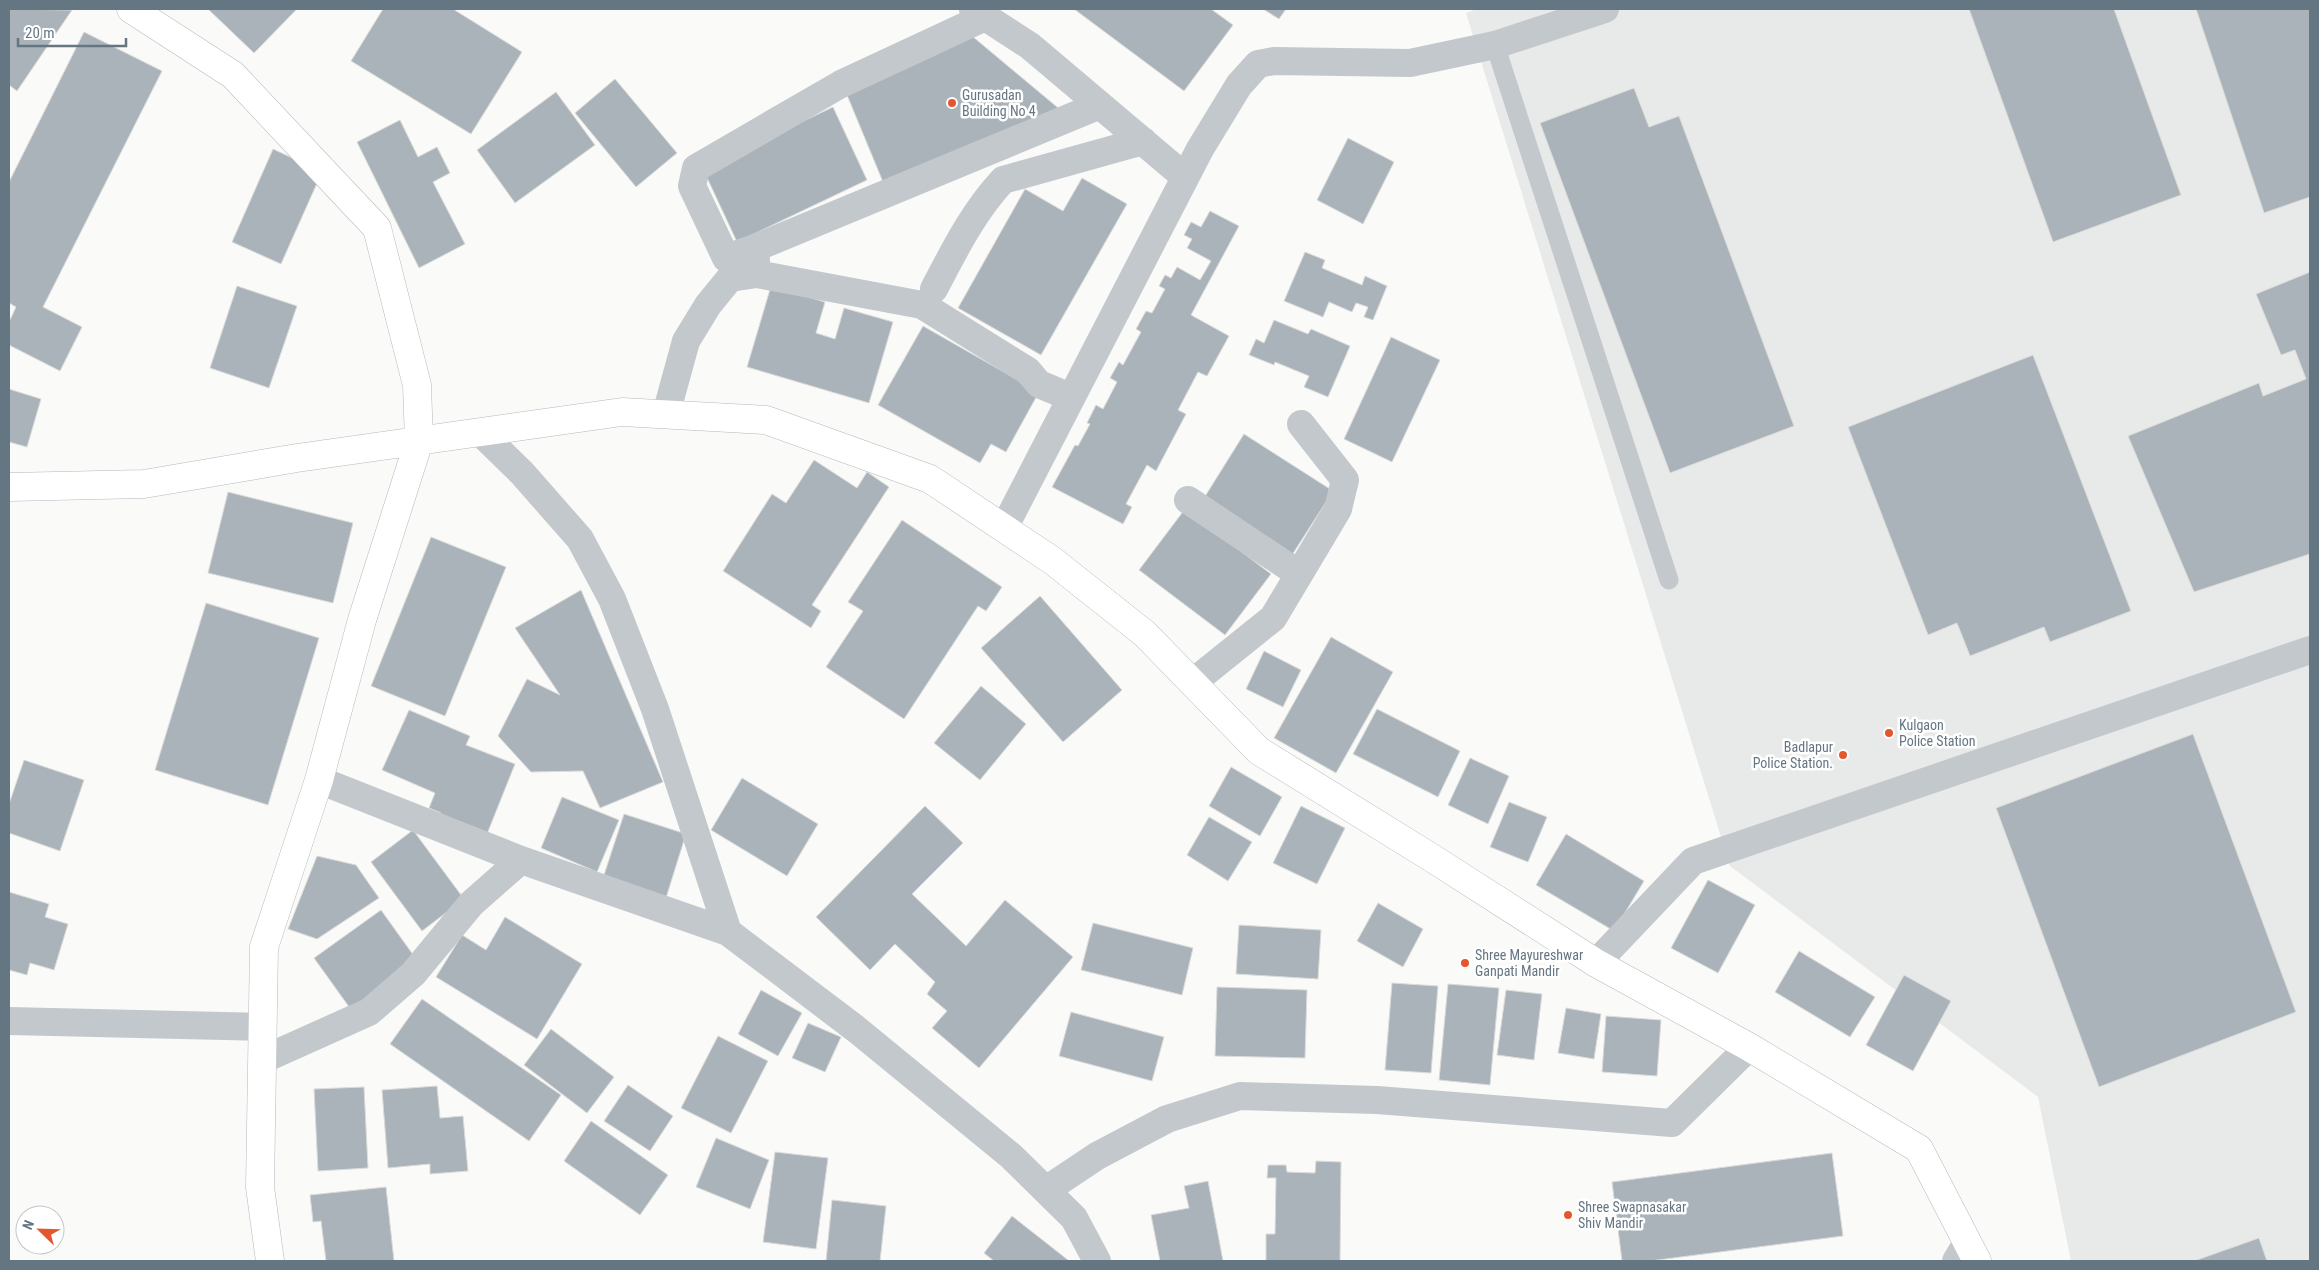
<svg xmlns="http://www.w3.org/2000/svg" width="2319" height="1270" font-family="'Roboto Condensed',sans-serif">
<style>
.built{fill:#e8e9e9}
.building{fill:#aab3b9;stroke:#dcdcda}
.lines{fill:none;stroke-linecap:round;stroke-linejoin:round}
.secondary-casing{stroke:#b3babf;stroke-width:29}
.lane{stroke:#c3c8cc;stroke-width:19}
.street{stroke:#c3c8cc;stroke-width:28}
.secondary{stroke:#fff;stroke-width:28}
.poi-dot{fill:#e4572e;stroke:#fff;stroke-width:2}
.labels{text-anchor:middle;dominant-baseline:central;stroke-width:5;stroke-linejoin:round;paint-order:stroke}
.poi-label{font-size:14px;fill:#657683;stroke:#fff;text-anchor:start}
</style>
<rect width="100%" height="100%" fill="#fafaf8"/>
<path class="built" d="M1477,9H2310V1261H2071L2038,1097L1730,866L1466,13Z"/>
<path class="building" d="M9,9L72,10L17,91L9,85Z
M208,9H297L254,53Z
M383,9H453L522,52L471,134L351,61Z
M1074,9H1211L1233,25L1184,91Z
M1263,9H1286L1279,19Z
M1969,9H2114L2181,195L2053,242Z
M2196,9H2310V197L2264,213Z
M84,32L162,71L43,307L82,327L60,371L9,345V322L16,307L9,303V182Z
M972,36L1063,112L883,182L847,95Z
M615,79L677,153L636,187L575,113Z
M1634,88L1649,127L1679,116L1794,426L1670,473L1540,123Z
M556,92L595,145L515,203L477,150Z
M833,107L867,180L737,242L703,169Z
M400,120L418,157L437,147L450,173L433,182L465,244L419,268L357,142Z
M1348,138L1394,162L1363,224L1317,200Z
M273,149L322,172L281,264L232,242Z
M1082,178L1127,204L1041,355L958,308L1025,189L1063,211Z
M1210,211L1239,226L1191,315L1229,336L1207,376L1198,372L1178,410L1186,414L1156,471L1147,465L1126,504L1132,507L1123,524L1052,487L1075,445L1078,446L1090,424L1087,423L1096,405L1103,409L1117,382L1110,378L1119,362L1123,365L1141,332L1136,329L1146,311L1152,313L1165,289L1159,286L1165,275L1171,278L1177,267L1200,280L1211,261L1187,248L1192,239L1184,235L1191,222L1201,227Z
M1305,252L1325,260L1322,268L1362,285L1365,276L1387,286L1373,320L1364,317L1368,307L1356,303L1352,312L1329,302L1323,317L1284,301Z
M2310,272V554L2194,592L2128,436L2259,383L2263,396L2306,379L2295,350L2281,355L2256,294Z
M237,286L297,306L269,388L210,368Z
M771,286L825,302L816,333L835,339L844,308L893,322L869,403L747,367Z
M1274,320L1308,334L1311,329L1350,346L1328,397L1304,387L1309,376L1275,362L1274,365L1249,355L1256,339L1264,343Z
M923,326L1039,392L1006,452L991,444L980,463L878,405Z
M1391,337L1440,360L1392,462L1344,439Z
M2033,355L2131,611L2050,642L2044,627L1970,656L1957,623L1928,635L1848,427Z
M9,389L41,399L27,447L9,442Z
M1244,434L1333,491L1292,555L1204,498Z
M814,460L857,488L867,472L889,487L812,605L821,611L811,628L723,571L772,494L786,503Z
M228,492L353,523L333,603L208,573Z
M1185,509L1271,574L1225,635L1139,570Z
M902,520L1002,587L986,611L978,606L904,719L826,667L863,611L848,602Z
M431,537L506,567L445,716L371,686Z
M581,590L663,782L600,808L583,771L531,772L498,736L527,679L560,695L515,628Z
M1040,596L1122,690L1063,742L981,648Z
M206,603L319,638L268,805L155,770Z
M1331,637L1393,672L1336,773L1274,738Z
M1264,651L1301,670L1283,707L1246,689Z
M981,686L1026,724L980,780L934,743Z
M1377,709L1460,751L1438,797L1353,754Z
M409,710L470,736L466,745L515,764L485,839L438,821L441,813L429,808L435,793L382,770Z
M2193,734L2296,1012L2099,1087L1996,808Z
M1470,758L1509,776L1488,824L1448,805Z
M24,760L84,780L60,851L9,833V804Z
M1231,767L1282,797L1260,836L1209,806Z
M742,778L818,824L787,876L711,830Z
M562,797L619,820L597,872L541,848Z
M1509,802L1547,817L1528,862L1490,847Z
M925,806L963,843L912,894L966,946L1005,900L1073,957L979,1068L932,1028L947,1011L927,994L935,982L895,944L870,970L816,917Z
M1301,806L1345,828L1317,884L1273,863Z
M624,814L686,834L665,901L602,881Z
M1209,817L1252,842L1228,881L1187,855Z
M413,830L464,899L422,931L371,862Z
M1566,834L1644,881L1614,931L1536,885Z
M317,856L356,865L379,898L317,939L288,929Z
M1708,880L1755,905L1718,973L1671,948Z
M9,892L49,904L45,917L68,924L54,970L30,963L27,975L9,970Z
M1378,903L1423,929L1403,967L1357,941Z
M381,910L419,963L352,1011L314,958Z
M505,917L582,964L537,1039L436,977L462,935L486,950Z
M1093,923L1193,948L1182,995L1081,970Z
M1239,925L1321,930L1318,979L1236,974Z
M1799,951L1875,997L1850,1037L1775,992Z
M1904,975L1951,1001L1913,1071L1866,1045Z
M1392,983L1438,986L1431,1073L1385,1070Z
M1448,984L1499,988L1490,1085L1439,1080Z
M1217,987L1307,990L1305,1058L1215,1056Z
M761,990L802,1013L778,1056L738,1034Z
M1506,990L1542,994L1534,1060L1497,1055Z
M422,999L561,1095L529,1141L390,1044Z
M1566,1008L1601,1014L1594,1059L1558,1053Z
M1071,1012L1164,1037L1152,1081L1059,1056Z
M1606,1016L1661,1020L1657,1076L1602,1072Z
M808,1023L841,1037L825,1072L792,1058Z
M551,1029L614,1077L587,1113L524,1065Z
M718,1036L768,1061L731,1133L681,1108Z
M628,1085L673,1116L650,1151L604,1121Z
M437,1086L440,1118L463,1116L468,1171L430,1174V1164L388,1168L382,1090Z
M364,1087L368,1168L318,1171L314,1089Z
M591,1121L668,1175L640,1215L564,1161Z
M716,1138L769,1160L750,1209L696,1187Z
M775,1152L828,1158L816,1249L763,1242Z
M1832,1153L1843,1236L1650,1261H1622L1612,1182Z
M1316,1161L1341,1162L1340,1261H1266V1234H1275L1276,1178H1267L1268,1165H1286L1287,1172L1315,1173Z
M1208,1181L1223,1261H1160L1151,1215L1189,1208L1184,1186Z
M386,1187L394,1261H326L321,1221L313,1222L310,1195Z
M832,1200L886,1206L880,1261H826Z
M1012,1216L1068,1260L1067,1261H994L984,1253Z
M2259,1238L2267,1261H2194Z"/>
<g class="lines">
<defs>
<path id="secondary" d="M131,9L233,75L377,228L417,385L419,441L362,620L319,780L264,947L260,1187L270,1261
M9,487L144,484L297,458L622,412L766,420L930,479L1053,561L1145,634L1259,751L1432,858L1596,963L1749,1047L1919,1149L1977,1261"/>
</defs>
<use href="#secondary" class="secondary-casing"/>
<path class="lane" d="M1495,45L1669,580"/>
<path class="street" d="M973,9L1030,46L1185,177
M755,248L1100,105
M757,274L755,248L726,258L692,186L696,168L841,84L985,17
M934,289C954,251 973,212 1003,180L1143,141
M666,414L686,341L708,305L730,278L757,274L922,305L1028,371L1039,384L1070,397
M481,433L522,473L580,539L612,599L655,709L728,932L856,1029L1011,1156L1074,1218L1097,1261
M1188,500L1299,574
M1004,528L1200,149L1239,85L1258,64L1274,61L1410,63L1495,45L1605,9
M1192,683L1273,618L1338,509L1345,480L1301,424
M319,780L521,860L728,932
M1596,963L1693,861L2310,650
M9,1021L262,1027
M262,1060L369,1012L413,974L471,904L521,860
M1046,1190L1097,1156L1167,1119L1240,1096L1377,1100L1672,1123L1749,1047
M1956,1261L1967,1243"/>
<use href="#secondary" class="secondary"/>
</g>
<g class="poi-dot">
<circle cx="952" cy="103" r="5"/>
<circle cx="1889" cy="733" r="5"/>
<circle cx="1843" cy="755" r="5"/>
<circle cx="1465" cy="963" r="5"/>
<circle cx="1568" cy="1215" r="5"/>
</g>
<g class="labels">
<g class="poi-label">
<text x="962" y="95">Gurusadan<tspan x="962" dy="16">Building No 4</tspan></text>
<text x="1899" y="725">Kulgaon<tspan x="1899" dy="16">Police Station</tspan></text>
<text x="1833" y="747" text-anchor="end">Badlapur<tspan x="1833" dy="16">Police Station.</tspan></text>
<text x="1475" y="955">Shree Mayureshwar<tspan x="1475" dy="16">Ganpati Mandir</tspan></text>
<text x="1578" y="1207">Shree Swapnasakar<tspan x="1578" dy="16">Shiv Mandir</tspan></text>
</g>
</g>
<rect width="2319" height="1270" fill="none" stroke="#657683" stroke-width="20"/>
<g transform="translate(40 1230) rotate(293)"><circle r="24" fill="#ffffff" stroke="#c1c8cd"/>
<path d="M0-4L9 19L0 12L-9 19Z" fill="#e4572e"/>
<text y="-8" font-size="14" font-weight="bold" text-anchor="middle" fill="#657683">N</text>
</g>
<path d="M18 38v8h108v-8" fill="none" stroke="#657683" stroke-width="2.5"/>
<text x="25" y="38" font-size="15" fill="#657683" stroke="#ffffff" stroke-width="4" paint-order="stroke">20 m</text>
</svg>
